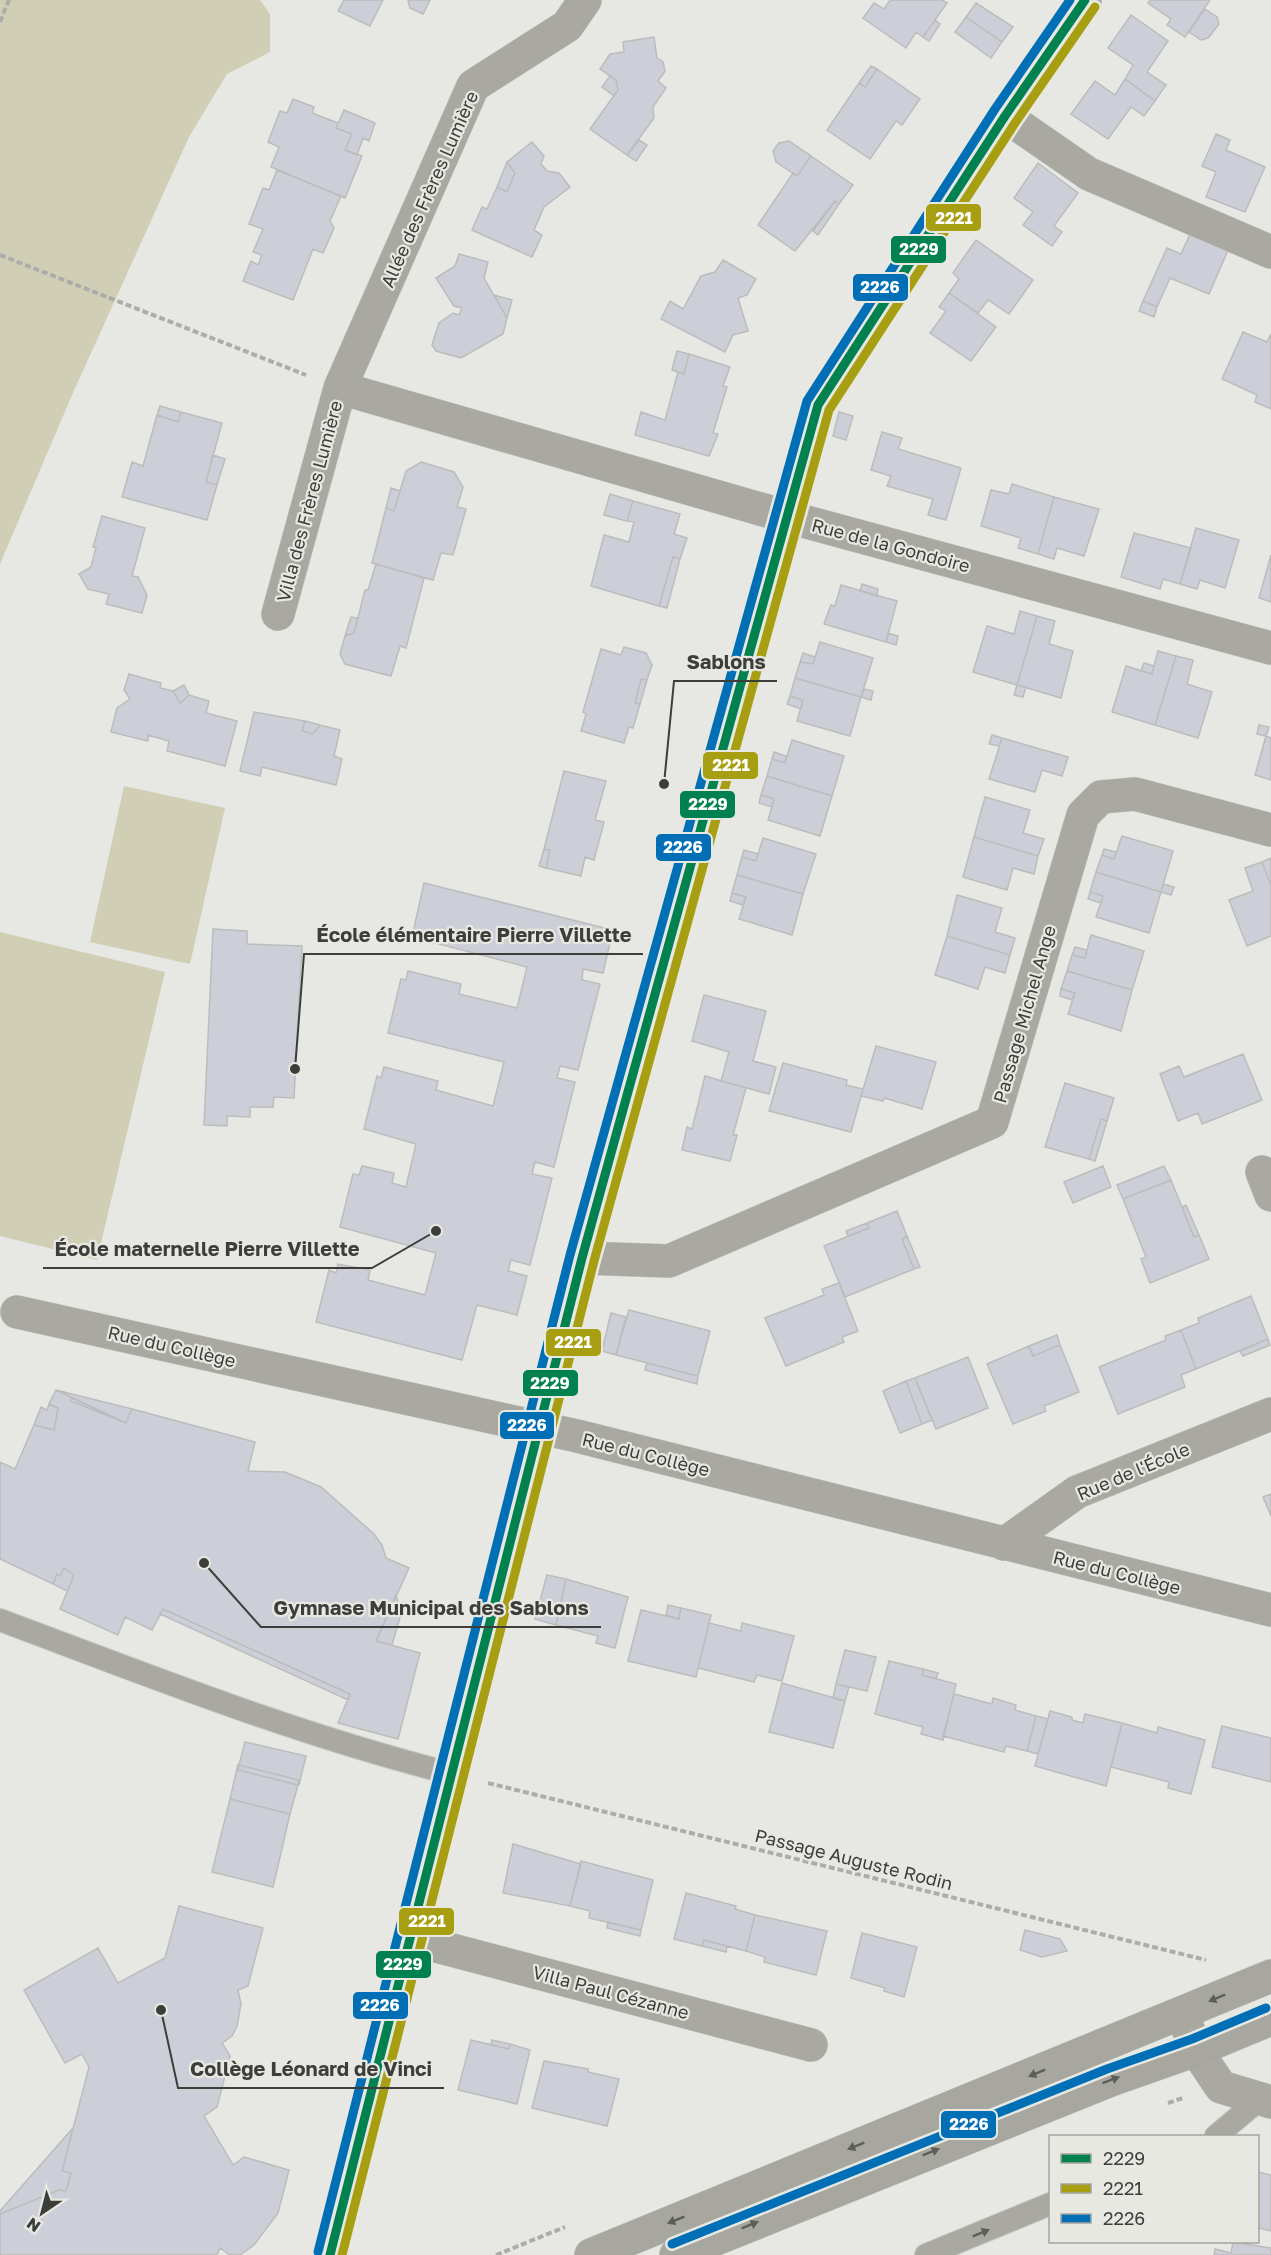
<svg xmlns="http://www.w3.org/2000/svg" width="1271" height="2255" font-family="'Golos Text',sans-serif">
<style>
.green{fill:#d0cfb6}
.building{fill:#cccfd7;stroke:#bcbcbc;stroke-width:1.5}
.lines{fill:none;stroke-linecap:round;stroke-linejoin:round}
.lane-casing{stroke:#c4c4c3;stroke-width:24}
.street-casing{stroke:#c4c4c3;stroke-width:34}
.secondary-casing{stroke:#c4c4c3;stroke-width:34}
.path{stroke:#acaca8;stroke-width:4;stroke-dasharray:6 3;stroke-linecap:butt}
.lane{stroke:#a9a9a2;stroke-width:22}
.street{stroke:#a9a9a2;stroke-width:33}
.secondary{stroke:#a7a7a0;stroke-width:33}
.bus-1-casing{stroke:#e8e8e3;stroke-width:14}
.bus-2-casing{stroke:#e8e8e3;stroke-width:14}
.bus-3-casing{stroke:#e8e8e3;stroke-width:14}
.bus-1{stroke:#00814f;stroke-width:9}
.bus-2{stroke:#a79f11;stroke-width:9}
.bus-3{stroke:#006fb6;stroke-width:9}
.oneway{fill:#5d5d59}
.labels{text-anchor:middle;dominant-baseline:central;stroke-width:4.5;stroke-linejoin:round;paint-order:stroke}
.street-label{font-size:18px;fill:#3d3d3a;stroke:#e8e8e3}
.leader{fill:none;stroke:#3d3d3a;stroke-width:2}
.callout-dot{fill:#3d3d3a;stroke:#e8e8e3;stroke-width:2}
.callout-label{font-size:20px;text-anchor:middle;font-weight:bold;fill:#3d3d3a;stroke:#e8e8e3;stroke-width:4.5;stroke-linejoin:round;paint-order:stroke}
.line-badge{stroke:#e8e8e3;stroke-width:2}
.badge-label{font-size:16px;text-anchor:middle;font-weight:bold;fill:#fff}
</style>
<rect width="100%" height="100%" fill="#e7e7e4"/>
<path class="green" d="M0,0H260L270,14V52L227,74L189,137L72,395L0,564Z
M124,786L225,808L190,964L90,942Z
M0,932L165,972L97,1260L0,1236Z"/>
<path class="building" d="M344,0H383L370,26L338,11Z
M408,0H430L423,14L410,8Z
M890,0H942L947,3L923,37L916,32L906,48L863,18L874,3L884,9Z
M1150,0H1210L1185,37L1167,25L1171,19L1148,3Z
M976,3L1013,27L1002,42L966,17Z
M1205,9L1217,17L1219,24L1208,38L1201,40L1189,32Z
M1131,15L1168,41L1147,72L1166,85L1155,101L1125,79L1133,65L1108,48Z
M966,17L1002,42L991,58L955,32Z
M935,20L940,24L929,41L923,37Z
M654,37L657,58L663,62L665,71L658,81L666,88L653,107L654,118L627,155L590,129L618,90L616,80L600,69L610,54L624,52L623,42Z
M871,66L877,69L865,87L859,83Z
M877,69L920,99L902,125L896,121L870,159L827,130L859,83L865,87Z
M610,76L616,80L618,90L614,96L602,87Z
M1125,79L1155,101L1144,116L1131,107L1108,139L1071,114L1095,81L1115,95Z
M293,99L314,107L312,113L338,123L336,128L352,134L345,150L362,156L345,198L271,167L279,147L268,142L280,111L287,113Z
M344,110L375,123L369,141L363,138L357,155L345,150L352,134L336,128Z
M1216,134L1230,140L1226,150L1265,167L1245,212L1206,197L1216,172L1202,166Z
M639,140L647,145L636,161L627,155Z
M789,141L811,156L797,176L776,162L773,151L779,143Z
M532,142L544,156L541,164L547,171L559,173L570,187L544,207L534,230L542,235L532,257L472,230L482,207L487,209L497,187L507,192L515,173L507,162Z
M811,156L853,185L839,204L835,201L795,251L758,225L793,173L797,176Z
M507,162L515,173L507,192L497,187Z
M1038,163L1078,193L1054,226L1062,232L1052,246L1023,225L1033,212L1014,198Z
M277,170L341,196L330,221L334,228L323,253L313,249L293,300L243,281L251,261L258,265L262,255L253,252L263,229L249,224L263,188L269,190Z
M835,201L839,204L818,235L813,231Z
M1191,232L1229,248L1209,294L1170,278L1157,307L1143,301L1167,248L1181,254Z
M976,240L1033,280L1009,314L988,300L978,313L949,293L959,279L953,273Z
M459,254L488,262L484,278L507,318L503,334L461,358L436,351L432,345L439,323L453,313L459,315L462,308L454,306L436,278L455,266Z
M723,260L756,279L747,295L738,298L748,331L733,335L725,352L661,319L670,301L683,309L701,276L715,272Z
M949,293L996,327L971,361L930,333L946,311L939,307Z
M494,295L512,300L507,318Z
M1143,301L1157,307L1154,317L1139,311Z
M1243,332L1267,342L1271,334V409L1255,402L1257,395L1222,379Z
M677,351L689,354L684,374L672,370Z
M689,354L730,367L723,386L727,387L713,433L718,434L709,456L635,435L641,412L665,420L678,372L684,374Z
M160,406L181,412L178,422L157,415Z
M181,412L222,423L206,482L217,485L207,520L122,497L132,462L143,466L157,415L178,422Z
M839,412L853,416L846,440L833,436Z
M882,432L902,438L898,449L961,468L946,520L928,515L933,499L887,486L891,476L871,470Z
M213,455L225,459L217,485L206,482Z
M421,462L454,472L463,487L457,507L466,509L453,555L441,553L433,580L372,563L386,508L394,511L406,471Z
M1012,484L1054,497L1038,554L1018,548L1021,538L981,526L991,490L1009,494Z
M391,488L400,491L394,511L386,508Z
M610,494L633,501L627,521L604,515Z
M1054,497L1099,509L1084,556L1057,548L1054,559L1038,554Z
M633,501L680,514L674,534L687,538L680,559L673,557L659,606L591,586L604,535L629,542L634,522L627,521Z
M102,516L145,528L132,576L138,577L147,595L142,613L106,604L109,594L88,589L79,574L91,567L96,547H93Z
M1196,528L1239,540L1225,588L1200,580L1197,589L1180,584Z
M1134,533L1191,548L1180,584L1163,579L1160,589L1121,577Z
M1271,555V602L1259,598Z
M673,557L680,559L667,608L659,606Z
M376,564L424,578L406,648L400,646L391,676L345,664L340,654L345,636L354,633L365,590H368Z
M862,584L878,589L877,596L860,591Z
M841,585L897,601L886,642L824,624L831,605L835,606Z
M1020,611L1037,616L1017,685L973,672L987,626L1014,634Z
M1037,616L1055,621L1049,644L1073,651L1061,698L1017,685Z
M351,617L358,618L354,633L345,636Z
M888,633L898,636L896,645L886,642Z
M820,642L873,658L861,697L795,678L800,662L813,664Z
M624,647L646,653L652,665L647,680L641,679L635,703L640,704L633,728L629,727L624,743L581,731L586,714L583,712L601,649L621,655Z
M1158,651L1176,656L1155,725L1112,712L1126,666L1152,674Z
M803,653L815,657L813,664L800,662Z
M1176,656L1193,660L1187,684L1212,692L1198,738L1155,725Z
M1144,663L1154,666L1152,674L1141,671Z
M129,674L161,683L160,688L173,691L180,703L189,695L209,701L206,713L237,721L225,766L167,751L169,741L148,735V741L111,732L117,708L130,699L124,690Z
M795,678L861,697L850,736L797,721L803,700L790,696Z
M641,679L647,680L640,704L635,703Z
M184,685L189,695L180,703L173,691Z
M1017,685L1026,687L1023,697L1014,695Z
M864,689L873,691L871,700L861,697Z
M790,696L803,700L801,709L787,704Z
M254,712L305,721L302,731L313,734L320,725L340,730L334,756L342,759L336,785L262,767L260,776L240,771Z
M305,721L320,725L313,734L302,731Z
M1259,725L1269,727L1266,736L1257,734Z
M992,735L1002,738L999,746L989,744Z
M1266,736L1271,738V780L1255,775Z
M1002,738L1068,757L1062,776L1042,770L1035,792L989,779Z
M792,740L844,756L832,796L767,776L772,759L785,763Z
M774,752L786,756L785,763L772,759Z
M564,771L606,781L595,820L604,822L594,860L585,857L581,876L546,868L550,850L544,849Z
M767,776L832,796L820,836L768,820L774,799L761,795Z
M761,795L774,799L772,807L759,803Z
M985,797L1030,810L1023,833L1044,839L1038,856L974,837Z
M1122,836L1173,851L1161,892L1096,872L1102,855L1114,859Z
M974,837L1038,856L1034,874L1013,868L1007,890L963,877Z
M763,838L816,854L803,894L737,875L742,857L756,861Z
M544,849L550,850L546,868L539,866Z
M1104,849L1116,852L1114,859L1102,855Z
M744,850L758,854L756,861L742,857Z
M1271,858V885L1262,862Z
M1262,862L1271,885V936L1247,946L1229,900L1253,891L1245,868Z
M1096,872L1161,892L1149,933L1096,917L1103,896L1090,892Z
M737,875L803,894L792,935L739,919L746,897L732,893Z
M424,883L613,930L603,973L583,969L582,980L600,984L578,1070L560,1066L557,1078L575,1082L554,1167L535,1162L532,1174L552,1178L530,1265L511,1260L508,1271L527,1276L517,1315L477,1305L462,1360L316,1322L329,1270L336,1273L338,1264L370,1270L368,1280L425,1295L436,1253L340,1227L353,1174L359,1175L362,1166L394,1173L392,1183L406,1187L416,1144L364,1129L377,1076L381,1078L384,1067L438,1081L436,1090L493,1106L504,1062L388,1033L401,979L406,980L408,971L461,984L459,994L517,1008L527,967L412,937Z
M1163,884L1174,887L1171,895L1161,892Z
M1090,892L1103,896L1101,903L1088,899Z
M732,893L746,897L743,905L730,901Z
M957,895L1002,908L995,932L1015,938L1010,955L947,936Z
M213,929L247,931V944L302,946L294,1098L274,1097L273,1107H250V1117L227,1116V1126L204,1125Z
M1091,935L1144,951L1132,990L1067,971L1072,955L1085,958Z
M947,936L1010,955L1005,973L985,967L978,989L935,975Z
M1075,947L1087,950L1085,958L1072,955Z
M1067,971L1132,990L1121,1031L1068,1014L1075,993L1061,989Z
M1061,989L1075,993L1072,1000L1060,996Z
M704,995L766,1011L753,1061L776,1067L769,1094L721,1081L729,1052L692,1041Z
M876,1046L936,1062L922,1109L884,1098L883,1101L861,1096Z
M1243,1054L1262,1100L1202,1124L1198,1113L1178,1121L1160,1074L1179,1066L1184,1077Z
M783,1063L847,1080L846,1085L863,1089L851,1132L769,1111Z
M705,1076L746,1088L733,1135H737L730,1161L682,1150L687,1127L692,1129Z
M1065,1083L1114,1098L1107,1121L1101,1119L1089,1159L1045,1147Z
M1101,1119L1107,1121L1095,1161L1089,1159Z
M1103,1166L1111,1187L1073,1203L1064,1182Z
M1164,1166L1171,1180L1123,1199L1117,1185Z
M1171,1180L1194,1237L1199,1235L1209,1259L1150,1283L1141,1259L1146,1257L1123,1199Z
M1186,1205L1199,1235L1194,1237L1182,1207Z
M897,1211L907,1236L902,1239L914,1269L845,1297L824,1246L869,1228L867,1223Z
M867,1223L869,1228L848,1236L846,1231Z
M907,1236L920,1267L914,1269L902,1239Z
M839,1283L858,1331L842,1337L844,1342L786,1366L765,1318L824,1295L822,1289Z
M1251,1296L1268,1339L1196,1369L1181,1330L1199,1323L1198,1318Z
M629,1310L710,1331L698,1376L616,1355Z
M611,1313L626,1317L616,1355L602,1351Z
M1181,1330L1196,1369L1181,1375L1185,1387L1118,1414L1099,1367L1166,1340L1165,1336Z
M1057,1335L1060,1345L1033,1356L1029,1346Z
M1268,1339L1270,1345L1243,1356L1240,1351Z
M1060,1345L1079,1392L1044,1406L1046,1411L1013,1424L987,1364L1029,1346L1033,1356Z
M968,1357L988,1408L936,1429L915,1378Z
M647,1363L698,1376L697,1384L645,1370Z
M915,1378L932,1420L922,1424L906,1381Z
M906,1381L922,1424L900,1433L883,1391Z
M56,1390L132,1409L126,1423Z
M56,1390L72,1398L71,1401L126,1423L132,1409L255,1442L248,1471L285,1472L321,1487L374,1534L382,1545L386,1558L409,1568L376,1641L420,1653L398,1739L338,1723L350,1694L163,1609L152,1630L125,1617L118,1635L60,1609L74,1575L64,1568L60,1576L57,1574L53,1584L0,1559V1462L15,1469L34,1425L54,1430L58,1408L49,1404Z
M72,1398L126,1423L71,1401Z
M49,1404L58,1408L54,1430L34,1425L41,1407L47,1410Z
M1271,1494V1516L1263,1497Z
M64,1568L74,1575L67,1591L53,1584L57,1574L60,1576Z
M547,1575L566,1579L556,1625L535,1619Z
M566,1579L628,1597L615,1648L596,1643L598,1636L556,1625Z
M396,1595L401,1614L392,1645L376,1641Z
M668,1605L681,1608L679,1619L666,1615Z
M681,1608L711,1615L696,1677L628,1661L641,1610L679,1619Z
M163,1609L350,1694L348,1700L160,1614Z
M709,1623L741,1631L742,1623L794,1636L782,1681L757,1675L754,1682L698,1668Z
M845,1650L876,1657L867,1691L836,1684Z
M889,1661L923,1669L922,1675L956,1684L943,1740L921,1734L923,1727L875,1714Z
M923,1669L938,1673L936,1679L922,1675Z
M782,1683L845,1701L833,1748L769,1732Z
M836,1684L849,1687L845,1701L833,1698Z
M954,1694L992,1704L993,1698L1016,1705L1015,1710L1036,1716L1027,1751L1006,1746L1004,1752L943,1736Z
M1050,1711L1072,1717V1720L1083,1723L1085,1714L1122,1723L1106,1786L1035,1766Z
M1036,1716L1048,1719L1038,1754L1027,1751Z
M1122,1723L1157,1733L1158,1727L1205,1740L1191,1794L1168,1788L1169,1782L1111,1767Z
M1222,1726L1271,1738V1782L1212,1767Z
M245,1742L306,1756L299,1785V1780L239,1765Z
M238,1764V1770L298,1785L290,1814L230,1799Z
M239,1765L299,1780L298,1785L238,1770Z
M230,1799L290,1814L273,1887L212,1872Z
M513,1844L581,1864L570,1906L503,1893Z
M581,1861L653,1880L641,1930L589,1918L590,1911L570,1906Z
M686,1893L736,1906L735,1909L755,1915L746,1951L704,1940L702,1946L674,1939Z
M179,1906L263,1928L248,1986L238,1990L241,2004L237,2026L232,2036L222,2043L230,2056L217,2107L204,2116L233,2165L244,2157L289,2170L278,2213L254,2245L240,2255H230L220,2248L217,2255H0V2214L59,2190L66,2191L71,2173L62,2171L89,2067L82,2054L65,2063L24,1990L98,1948L118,1983L165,1958Z
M755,1915L827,1931L816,1975L764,1962L765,1957L746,1951Z
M608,1922L641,1930L640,1936L607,1928Z
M1025,1930L1060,1939L1067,1951L1042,1957L1020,1950Z
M862,1933L917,1947L904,1997L884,1991L885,1988L851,1978Z
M704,1940L727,1946L726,1952L702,1946Z
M471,2040L509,2049L510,2044L530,2050L517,2104L458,2090Z
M492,2040L510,2044L509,2049L491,2045Z
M544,2061L588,2069V2072L619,2079L607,2126L532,2108Z
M73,2128L62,2171L71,2173L66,2191L59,2190L0,2214V2211Z
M1258,2172L1271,2175V2231L1258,2228Z
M1233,2242L1271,2248V2255H1214L1215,2249L1231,2253Z"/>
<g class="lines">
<defs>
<path id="lane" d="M0,1620C150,1676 297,1735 453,1774
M1216,2136L1260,2099
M926,2255L1050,2204"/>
<path id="street" d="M1005,116L1089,174L1271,252
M340,388L788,517L1271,648
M278,614L340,388L473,86L567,26L585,0
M1262,1172L1271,1195
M582,1258L669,1261L992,1122L1083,815L1101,797L1135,794L1271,830
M17,1312L577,1436L1271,1610
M1004,1544L1077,1492L1271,1414
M410,1939L811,2045
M1182,2013L1196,2050L1221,2087L1271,2102
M330,2255L582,1258L818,405L1005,116L1085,0"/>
<path id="secondary" d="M591,2255L1271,1976
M676,2255L1111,2080L1196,2050L1271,2019"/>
</defs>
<use href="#lane" class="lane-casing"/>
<use href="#street" class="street-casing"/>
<use href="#secondary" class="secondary-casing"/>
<path class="path" d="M0,22L9,0
M0,255L306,375
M488,1783L1206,1960
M1168,2103L1183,2098
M496,2255L565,2227"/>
<use href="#lane" class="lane"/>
<use href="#street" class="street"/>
<use href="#secondary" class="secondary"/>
<defs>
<path id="bus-1" d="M330,2255L582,1258L818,405L1005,116L1085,0"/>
<path id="bus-2" d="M342,2255L594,1261L829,410L1015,123L1095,7"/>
<path id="bus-3" d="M672,2244L1107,2069L1192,2039L1266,2008
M318,2252L570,1255L807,401L995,109L1070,0"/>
</defs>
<use href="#bus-1" class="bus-1-casing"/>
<use href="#bus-2" class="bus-2-casing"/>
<use href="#bus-3" class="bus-3-casing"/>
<use href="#bus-1" class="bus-1"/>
<use href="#bus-2" class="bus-2"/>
<use href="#bus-3" class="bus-3"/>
</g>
<defs><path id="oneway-solid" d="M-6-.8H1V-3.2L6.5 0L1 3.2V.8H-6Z" transform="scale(1.5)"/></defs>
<g class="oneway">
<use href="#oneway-solid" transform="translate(1217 1998) rotate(157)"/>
<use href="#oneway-solid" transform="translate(1037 2073) rotate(158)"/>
<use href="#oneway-solid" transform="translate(1111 2080) rotate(-21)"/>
<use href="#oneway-solid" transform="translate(856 2146) rotate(158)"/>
<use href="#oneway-solid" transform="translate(931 2152) rotate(-22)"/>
<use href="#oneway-solid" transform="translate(676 2220) rotate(158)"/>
<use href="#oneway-solid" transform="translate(750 2225) rotate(-22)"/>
<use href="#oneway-solid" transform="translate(981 2233) rotate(-22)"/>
</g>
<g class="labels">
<g class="street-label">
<text transform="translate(429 189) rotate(-66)">Allée des Frères Lumière</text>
<text transform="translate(309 501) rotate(-75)">Villa des Frères Lumière</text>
<text transform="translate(891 545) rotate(15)">Rue de la Gondoire</text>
<text transform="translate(1024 1014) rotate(-74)">Passage Michel Ange</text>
<text transform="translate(172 1346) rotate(13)">Rue du Collège</text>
<text transform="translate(646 1454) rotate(14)">Rue du Collège</text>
<text transform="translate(1133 1471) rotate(-23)">Rue de l'École</text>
<text transform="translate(1117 1572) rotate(14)">Rue du Collège</text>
<text transform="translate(854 1859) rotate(14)">Passage Auguste Rodin</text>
<text transform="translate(611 1992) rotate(15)">Villa Paul Cézanne</text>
</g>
</g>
<path class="leader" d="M664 784L674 681H777M295 1069L304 954H643M436 1231L372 1268H43M204 1563L261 1627H601M161 2010L178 2088H444"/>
<g class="callout-dot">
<circle cx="664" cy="784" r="6"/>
<circle cx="295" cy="1069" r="6"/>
<circle cx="436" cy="1231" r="6"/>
<circle cx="204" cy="1563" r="6"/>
<circle cx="161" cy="2010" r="6"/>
</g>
<g class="callout-label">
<text x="726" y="669">Sablons</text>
<text x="474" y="942">École élémentaire Pierre Villette</text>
<text x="207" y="1256">École maternelle Pierre Villette</text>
<text x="431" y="1615">Gymnase Municipal des Sablons</text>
<text x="311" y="2076">Collège Léonard de Vinci</text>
</g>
<g class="line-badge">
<rect x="925" y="203" width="57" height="29" rx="6" fill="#a79f11"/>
<rect x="890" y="235" width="57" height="29" rx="6" fill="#00814f"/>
<rect x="852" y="273" width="57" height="29" rx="6" fill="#006fb6"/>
<rect x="702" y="751" width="57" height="29" rx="6" fill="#a79f11"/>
<rect x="679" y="790" width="57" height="29" rx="6" fill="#00814f"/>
<rect x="655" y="833" width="57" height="29" rx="6" fill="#006fb6"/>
<rect x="545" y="1328" width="57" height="29" rx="6" fill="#a79f11"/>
<rect x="522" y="1369" width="57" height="28" rx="6" fill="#00814f"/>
<rect x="499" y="1411" width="56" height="29" rx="6" fill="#006fb6"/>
<rect x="398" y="1907" width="57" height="29" rx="6" fill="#a79f11"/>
<rect x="375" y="1950" width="57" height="29" rx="6" fill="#00814f"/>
<rect x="352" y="1991" width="57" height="29" rx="6" fill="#006fb6"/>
<rect x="940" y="2110" width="57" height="29" rx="6" fill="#006fb6"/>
</g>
<g class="badge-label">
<text x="954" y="224">2221</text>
<text x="919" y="255">2229</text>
<text x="880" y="293">2226</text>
<text x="731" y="771">2221</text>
<text x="708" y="810">2229</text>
<text x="683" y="853">2226</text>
<text x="573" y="1348">2221</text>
<text x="550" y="1389">2229</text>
<text x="527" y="1431">2226</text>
<text x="427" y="1927">2221</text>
<text x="403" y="1970">2229</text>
<text x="380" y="2011">2226</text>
<text x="969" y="2130">2226</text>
</g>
<rect x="1049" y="2135" width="210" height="108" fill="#e8e8e3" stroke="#a4a49f" stroke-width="1.5"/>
<rect x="1061" y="2154" width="30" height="9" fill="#00814f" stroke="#a4a49f" stroke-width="1.5"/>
<text x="1103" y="2165" font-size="18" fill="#3d3d3a">2229</text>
<rect x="1061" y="2184" width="30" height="9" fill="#a79f11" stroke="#a4a49f" stroke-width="1.5"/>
<text x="1103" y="2195" font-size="18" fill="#3d3d3a">2221</text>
<rect x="1061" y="2214" width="30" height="9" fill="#006fb6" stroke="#a4a49f" stroke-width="1.5"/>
<text x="1103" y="2225" font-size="18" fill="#3d3d3a">2226</text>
<g transform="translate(42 2213) rotate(215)" stroke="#e8e8e3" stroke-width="4.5" paint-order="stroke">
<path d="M0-4.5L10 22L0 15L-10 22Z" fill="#3d3d3a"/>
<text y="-9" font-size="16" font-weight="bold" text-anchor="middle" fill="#3d3d3a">N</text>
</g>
</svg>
